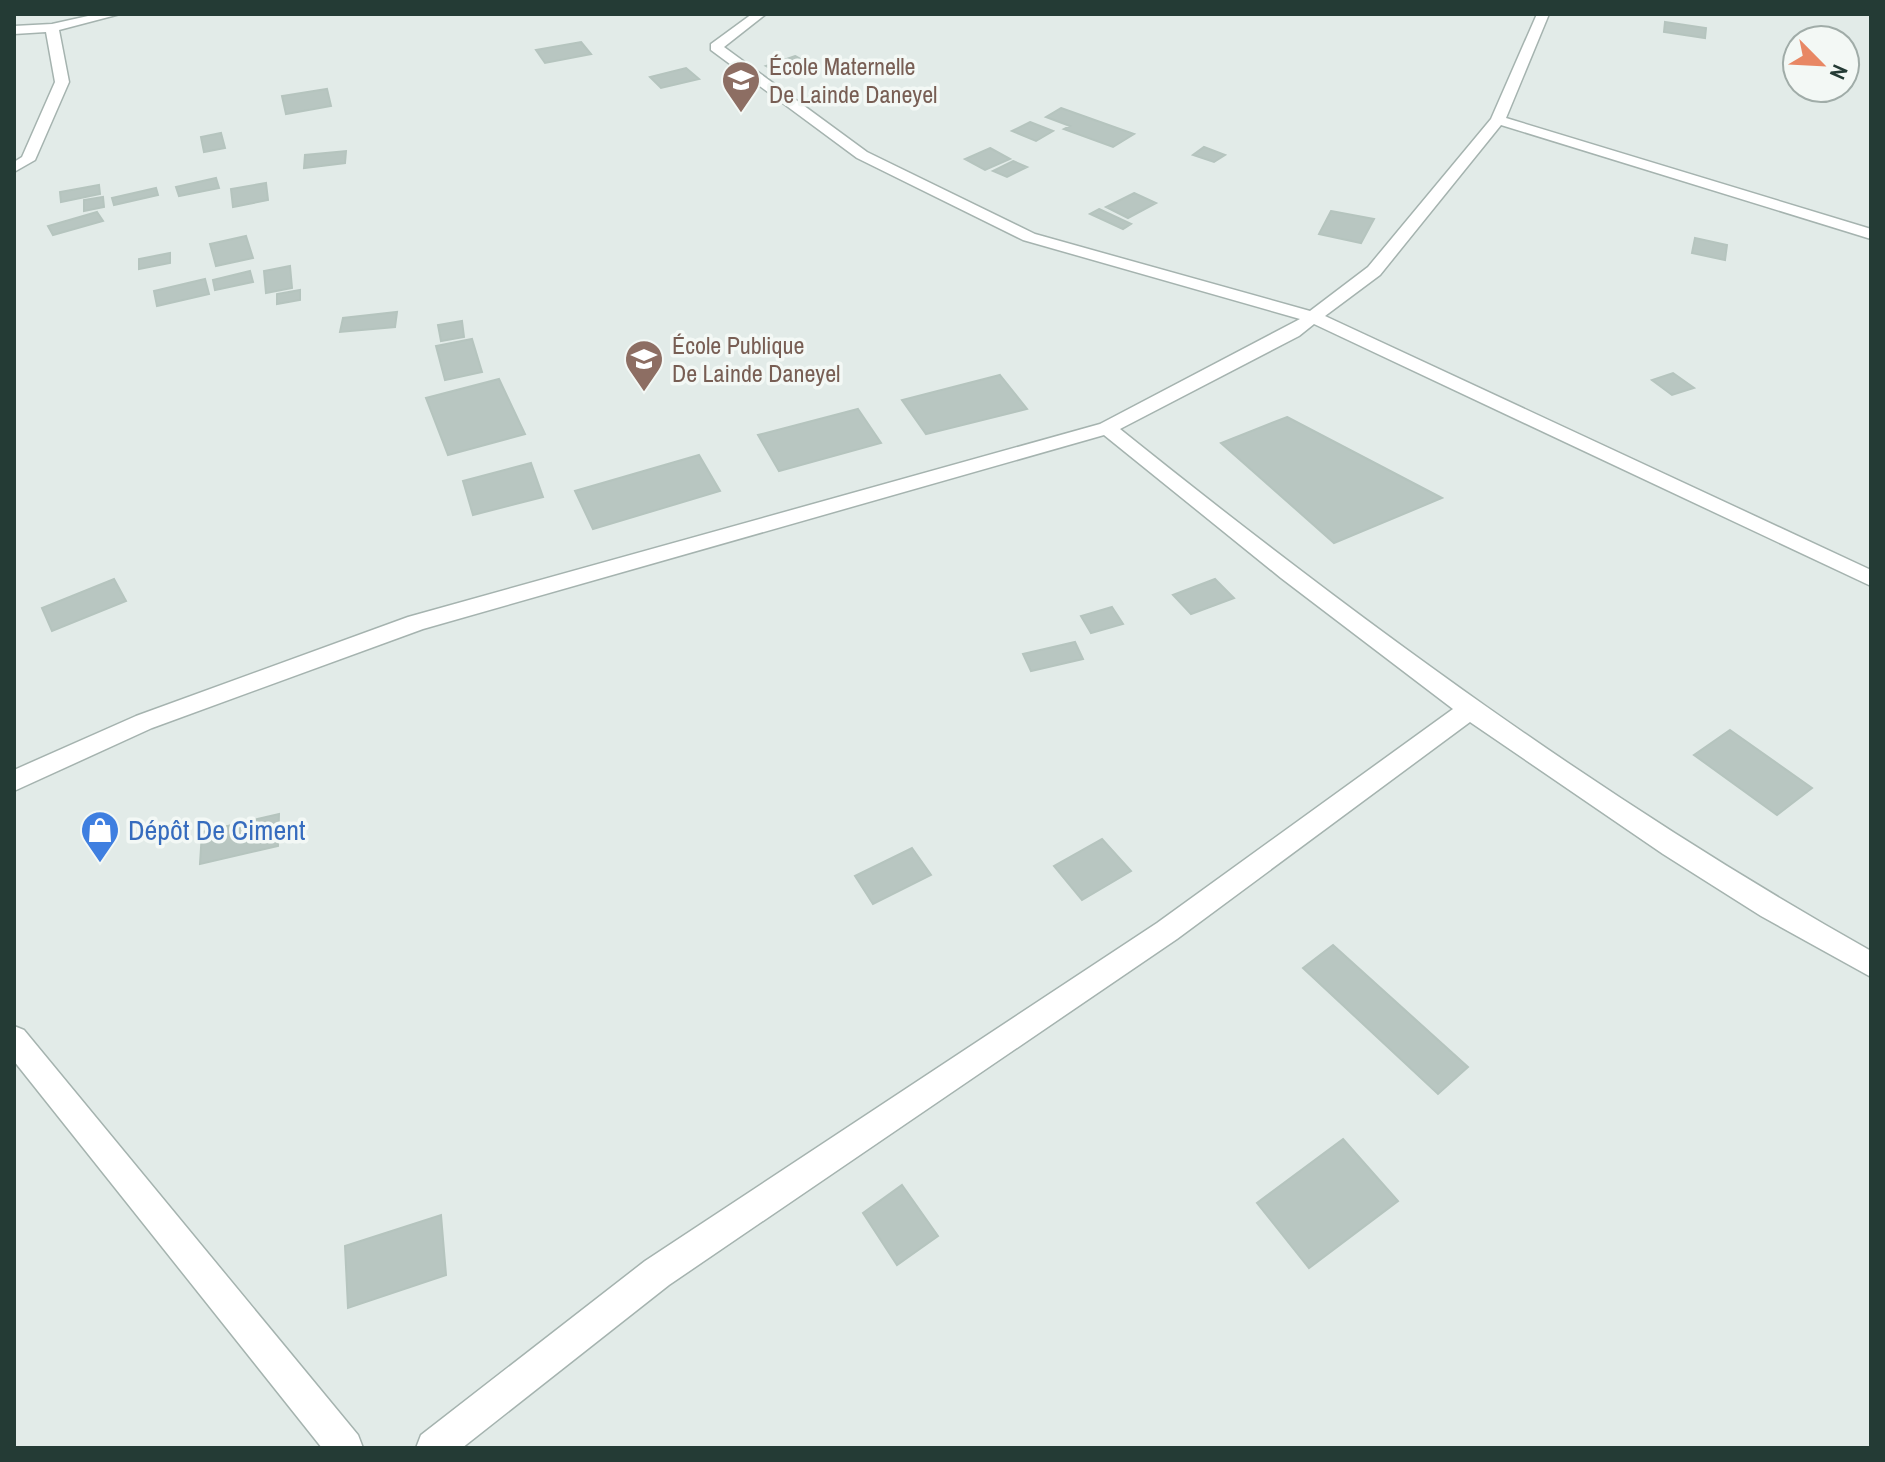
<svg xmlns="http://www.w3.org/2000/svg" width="1885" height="1462" font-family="'Archivo Narrow',sans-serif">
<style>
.building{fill:#b8c6c1;stroke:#b5c4be;stroke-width:2}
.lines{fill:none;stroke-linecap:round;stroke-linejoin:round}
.minor-casing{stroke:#a5b3af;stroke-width:3}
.minor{fill:#fff;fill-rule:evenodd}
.labels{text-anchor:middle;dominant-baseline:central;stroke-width:7;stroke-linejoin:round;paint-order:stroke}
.far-education-label{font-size:24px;fill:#785e54;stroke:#f3f8f5;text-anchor:start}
.shop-label{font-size:28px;fill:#366cbe;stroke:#f3f8f5;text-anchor:start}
</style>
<rect width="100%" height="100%" fill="#e2ebe8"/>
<path class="building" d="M1665,22L1706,28L1705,38L1664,32Z
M581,42L591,54L545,63L536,50Z
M795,56L806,62L777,72L766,66Z
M686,68L699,79L661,88L650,77Z
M327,89L331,106L286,114L282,96Z
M1061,108L1134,134L1113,147L1064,129L1070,126L1046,117Z
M1030,122L1053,131L1036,141L1012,131Z
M221,133L225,148L204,152L201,137Z
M1204,147L1225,155L1214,162L1193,155Z
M990,148L1010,159L985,170L965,159Z
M346,151L345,163L304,168L305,155Z
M1013,161L1027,167L1007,177L993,171Z
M216,178L219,188L179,196L176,187Z
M266,183L268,200L233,207L231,189Z
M99,185L100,194L61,202L60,192Z
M156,188L158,195L114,205L112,198Z
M1134,193L1156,203L1128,218L1106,207Z
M103,197L104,207L84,211V200Z
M1099,209L1131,224L1123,229L1090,214Z
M1331,211L1374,219L1361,243L1319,234Z
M97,212L103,221L53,235L48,226Z
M246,236L253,258L216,266L210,244Z
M1695,238L1727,245L1725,260L1692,253Z
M170,253V263L139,269V259Z
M290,266L292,288L266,293L264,271Z
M250,271L253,282L215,290L213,280Z
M205,279L209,294L157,306L154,291Z
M300,290V300L277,304V294Z
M397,312L395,327L340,332L343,318Z
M462,321L464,337L441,341L438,325Z
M472,339L482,372L445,380L436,346Z
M1673,373L1694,388L1672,395L1652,380Z
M1000,375L1027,409L926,434L902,400Z
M499,379L525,434L448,455L426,398Z
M858,409L881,443L779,471L758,435Z
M1287,417L1442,498L1334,543L1221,443Z
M699,455L720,491L593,529L575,491Z
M531,463L543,497L473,515L463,481Z
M114,579L126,601L52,631L42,608Z
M1215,579L1234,598L1191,614L1173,595Z
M1112,607L1123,624L1091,633L1081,616Z
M1075,642L1083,659L1031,671L1023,654Z
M1730,730L1812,788L1777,815L1694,755Z
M279,814L278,846L200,864L202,832Z
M1102,839L1131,871L1082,900L1054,866Z
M912,848L931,875L873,904L855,876Z
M1333,945L1468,1067L1438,1094L1303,968Z
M1343,1139L1398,1201L1309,1268L1257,1203Z
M902,1185L938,1236L897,1265L863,1213Z
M441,1215L446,1275L348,1308L345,1246Z"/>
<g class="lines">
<defs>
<path id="minor" d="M97,14H120L59,30L69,82L35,160L14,172V162L22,157L55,82L46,32L14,34V26L52,24Z
M752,14H766L724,47L867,152L1035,234L1310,311L1368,267L1491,119L1537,14H1549L1506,118L1871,229V239L1501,125L1380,275L1325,316L1871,570V586L1314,324L1299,336L1120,429C1359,621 1603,800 1871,951V977L1761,916L1663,854L1470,722L1177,939L669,1285L462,1448H416L421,1435L645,1261L1157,923L1453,709L1281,578L1104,435L423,629L152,728L14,791V770L136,716L408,617L1100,424L1300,319L1023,240L857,158L711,50V44Z
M14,1026L24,1030L358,1435L363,1448H322L14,1061Z"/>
</defs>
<use href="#minor" class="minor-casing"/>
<use href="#minor" class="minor"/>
</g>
<defs>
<symbol id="school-pin" viewBox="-11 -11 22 30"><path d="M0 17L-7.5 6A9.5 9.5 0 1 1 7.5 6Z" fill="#8d6e63" stroke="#f3f8f5"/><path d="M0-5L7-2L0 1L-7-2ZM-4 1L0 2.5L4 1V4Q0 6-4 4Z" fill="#fff"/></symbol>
<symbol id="shop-pin" viewBox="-11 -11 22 30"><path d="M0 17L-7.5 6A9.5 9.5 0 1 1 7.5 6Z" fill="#3f7fe0" stroke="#f3f8f5"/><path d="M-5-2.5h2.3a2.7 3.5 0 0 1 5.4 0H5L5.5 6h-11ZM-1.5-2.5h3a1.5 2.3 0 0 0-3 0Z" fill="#fff"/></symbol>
</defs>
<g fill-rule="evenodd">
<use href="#school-pin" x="719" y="58" width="44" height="60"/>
<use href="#school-pin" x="622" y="337" width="44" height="60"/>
<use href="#shop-pin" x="78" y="808" width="44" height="60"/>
</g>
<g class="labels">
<g class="far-education-label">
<text x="769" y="66">École Maternelle<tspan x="769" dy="28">De Lainde Daneyel</tspan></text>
<text x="672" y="345">École Publique<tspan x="672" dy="28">De Lainde Daneyel</tspan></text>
</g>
<g class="shop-label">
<text x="128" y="830">Dépôt De Ciment</text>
</g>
</g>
<rect width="1885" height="1462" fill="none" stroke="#243b35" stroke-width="32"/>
<g transform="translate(1821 64) rotate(114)"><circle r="38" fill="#f3f8f5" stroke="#a0aca8" stroke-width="2"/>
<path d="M0-6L14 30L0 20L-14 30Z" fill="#e88764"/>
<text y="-12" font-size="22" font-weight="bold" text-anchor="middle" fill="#243b35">N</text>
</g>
</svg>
